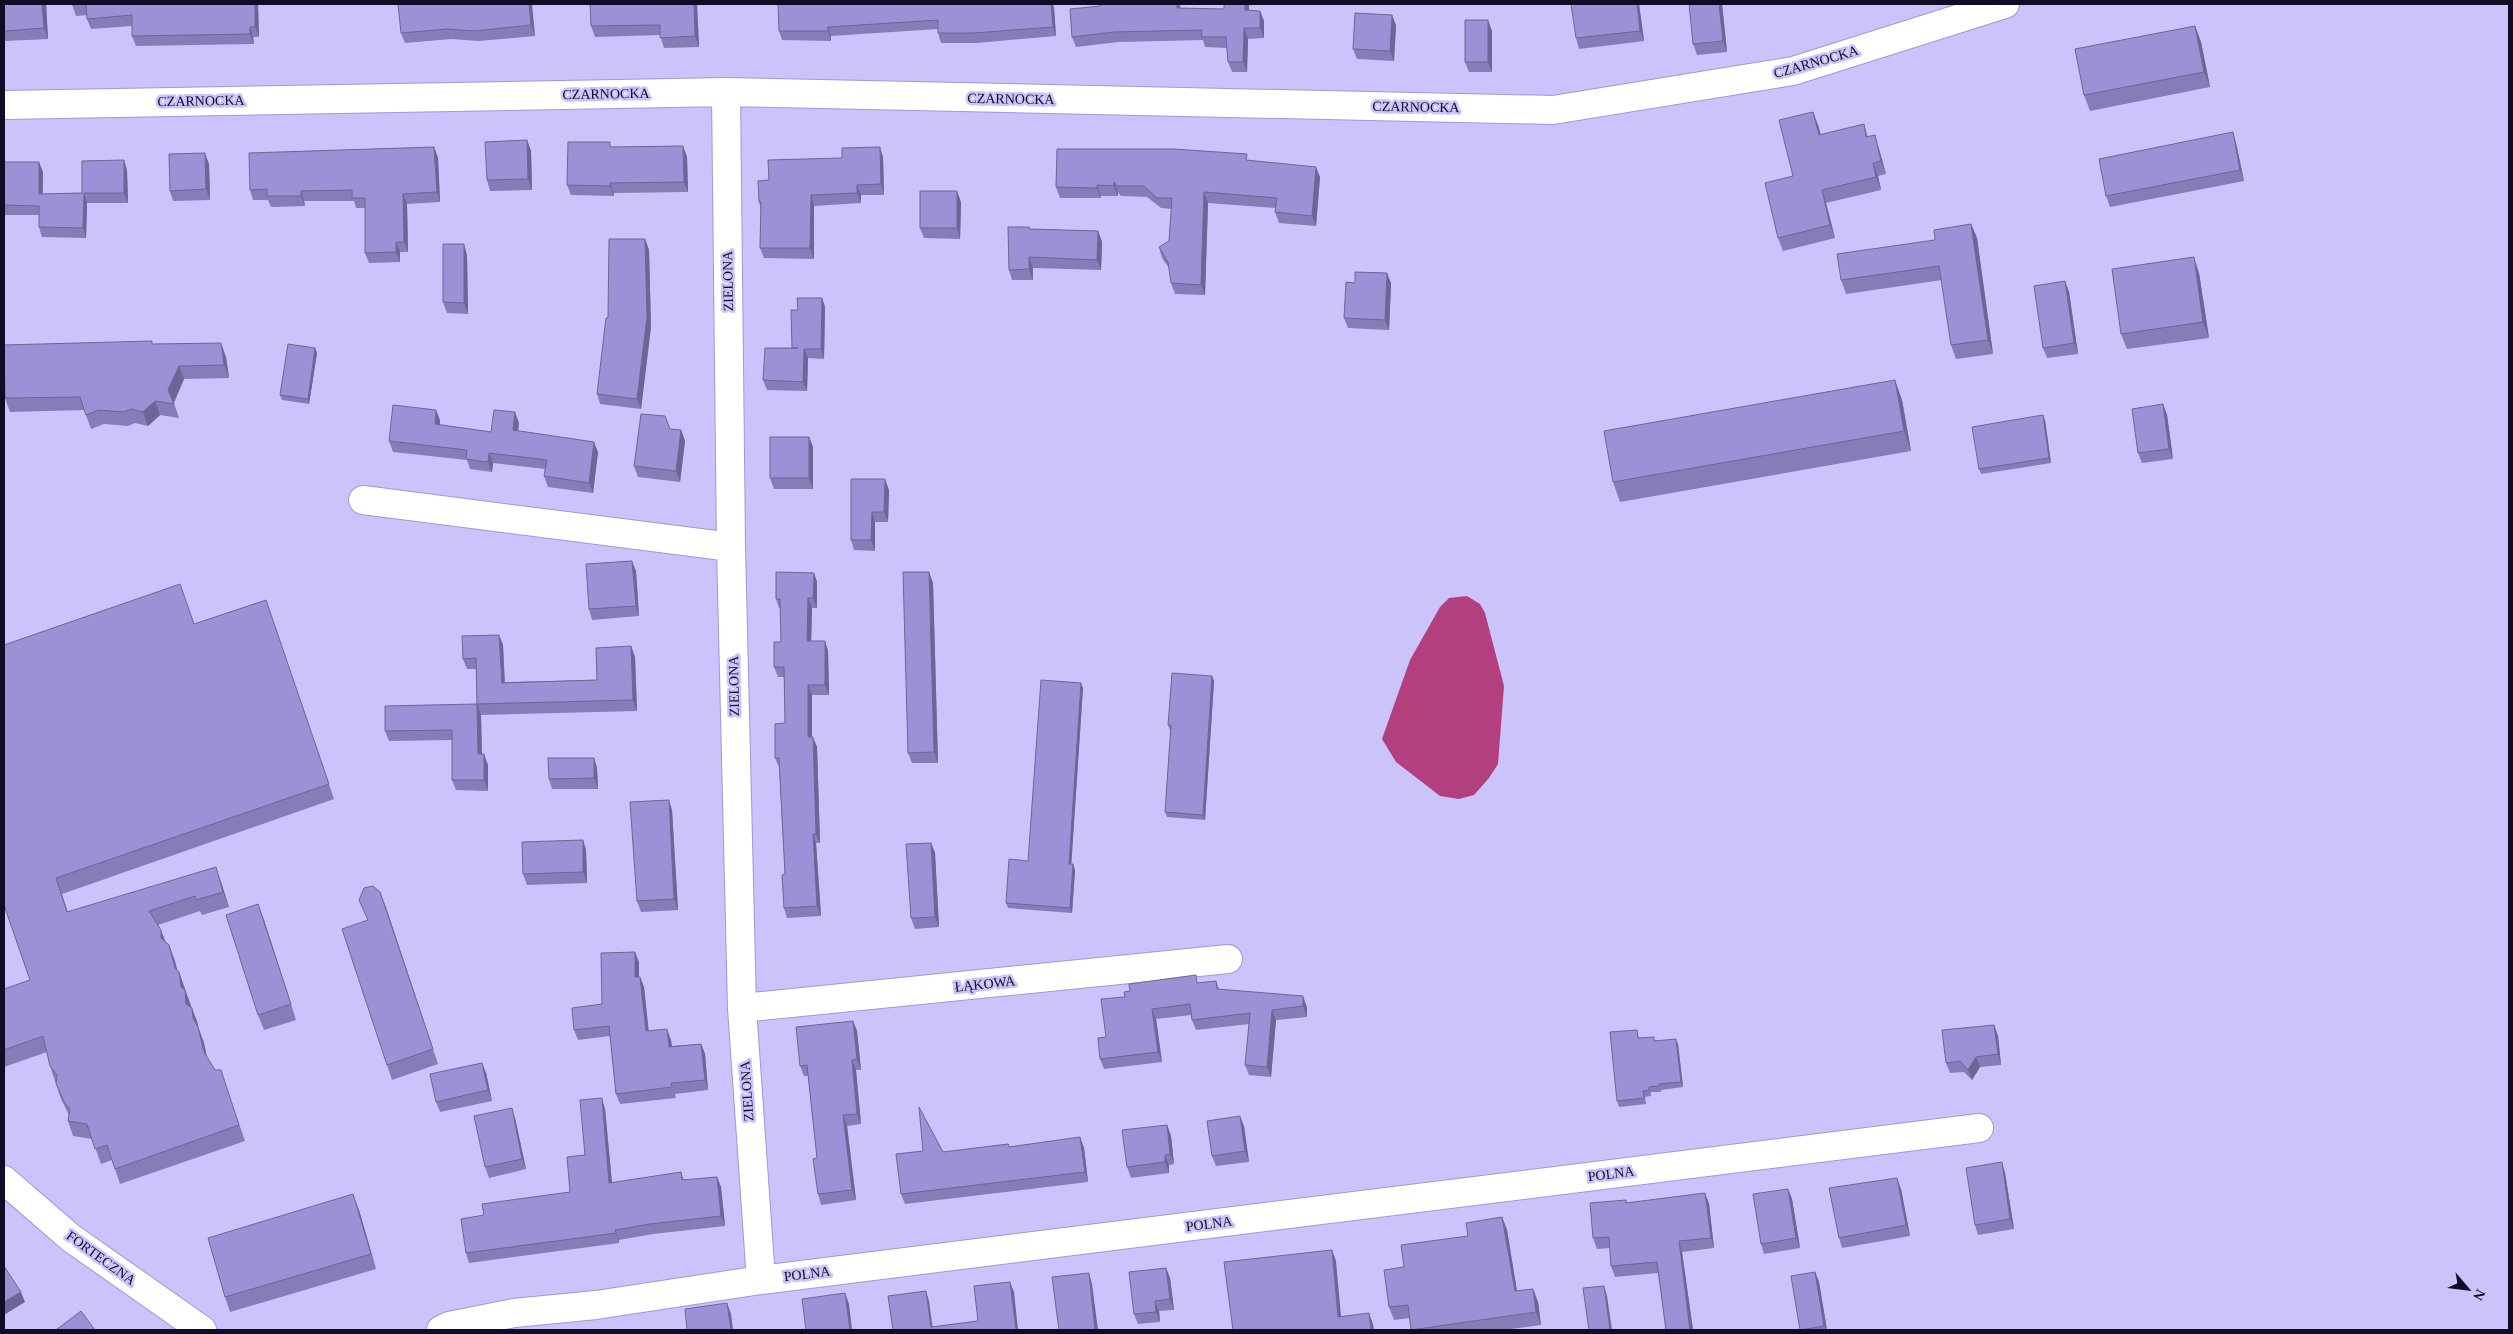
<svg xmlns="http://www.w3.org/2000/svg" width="2513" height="1334" font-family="'Times New Roman',serif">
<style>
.water{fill:#b2407e}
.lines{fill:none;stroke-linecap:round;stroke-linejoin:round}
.minor-casing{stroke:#a197db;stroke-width:30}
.minor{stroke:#fff;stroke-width:28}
.wall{fill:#857db8}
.shaded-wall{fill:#6c6696}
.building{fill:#9b91d6;stroke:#6c6696}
.labels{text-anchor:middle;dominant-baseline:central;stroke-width:5;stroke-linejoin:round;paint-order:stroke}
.street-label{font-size:14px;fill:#110c25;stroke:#cac3fc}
</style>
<rect width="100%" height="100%" fill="#cac3fc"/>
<path class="water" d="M1467,596L1480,604L1485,613L1504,686L1498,764L1489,778L1474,795L1459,799L1440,796L1396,762L1382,739L1410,660L1440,607L1449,598Z"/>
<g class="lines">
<defs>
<path id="minor" d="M726,92L731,547L742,1008L761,1280
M4,105L726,92L1553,110L1793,71L2005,4
M363,500L731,547
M742,1008L1228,959
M4,1180L71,1238L202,1330
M441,1330L449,1326L514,1313L596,1305L761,1280L1979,1128"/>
</defs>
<use href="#minor" class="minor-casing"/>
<use href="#minor" class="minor"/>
</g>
<path class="wall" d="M4,4H46L48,39L4,41Z
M72,4H258L259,37H253L254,44L136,46L132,36V26L91,29L87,19V15L76,16Z
M531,4L535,36L479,41L451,39L405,43L401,33Z
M697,4L699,47L664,48L660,35L595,37L591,26Z
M1224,4H1249V10L1260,11L1264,21V38L1248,39L1247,72H1232L1228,62L1227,48L1205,47L1203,40L1118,42L1076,47L1072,37L1180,5V8L1224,9Z
M1639,4L1644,41L1579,49L1576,38Z
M1722,4L1727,52L1697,55L1693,44Z
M1054,8L1056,36L977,43H941L938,33V29L831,36V41L782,40L779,31Z
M1396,25L1394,61L1357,59L1353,49Z
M2195,26L2201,42L2210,87L2090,111L2084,95Z
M1492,31V72H1469L1465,62Z
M1813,112L1818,125L1821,135L1864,124L1868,137L1879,149L1886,174L1878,176L1881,190L1826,203L1835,238L1783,251L1778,238L1793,176Z
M527,140L531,151L532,190L490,191L487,180Z
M2236,143L2244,181L2110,207L2106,196Z
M683,146L687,157L688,192L614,193V196L571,195L567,185Z
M434,147L438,158L440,202L407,204L408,252H400V262L369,263L365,253V208H356L354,201H304L305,206L271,207L268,200H253L250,190Z
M883,157L884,195H861V203L814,206V259L764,258L760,248L761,209L759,202L769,180Z
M1249,161L1320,177L1316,226L1279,223L1275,212L1276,208L1208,203L1205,295L1175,294L1171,283L1169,268L1162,258L1159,247L1169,241L1172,209L1161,208L1147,197L1121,196L1118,192V196H1101V198H1060L1056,187Z
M4,162L43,172V194L82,193L127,170L128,203H87L86,238L42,237L39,227V215H5L4,212Z
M209,164L210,200L173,201L170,191Z
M961,202L960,239L924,238L920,228Z
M1971,224L1977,238L1993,354L1956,359L1951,345L1942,280L1846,294L1841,280Z
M1029,227L1030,229L1098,231L1102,242L1101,270L1033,268V280H1012L1009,270Z
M645,239L649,250L651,327L641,409L600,404L597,394L608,318Z
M467,255L468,314L447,313L443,302Z
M2199,273L2209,338L2127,349L2121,334Z
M2065,281L2069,292L2078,354L2047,358L2043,348Z
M1391,283L1389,330L1348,328L1344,318Z
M822,298L825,307L824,359L808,358L807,391L767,390L763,380L792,348L798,310Z
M153,344L226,357L229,378L184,379L174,403L179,418L160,415L148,426L135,423L128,426L104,424L91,429L84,410L10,412L5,398Z
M315,348L317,353L309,404L282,400L280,395Z
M1902,400L1911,451L1620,502L1613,482Z
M2163,404L2167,415L2173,459L2142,463L2138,453Z
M440,420V425L491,432L519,423L518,431L598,452L593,493L548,487L544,476L545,469L493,463L492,472L470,469L467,460L393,452L389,441Z
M2045,420L2051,463L1981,474L1979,469Z
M670,429L681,430L685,441L680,482L638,477L634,466Z
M809,437L813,447V489H774L770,478Z
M889,490L888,522H875V551L854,550L851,540Z
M636,571L639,616L592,620L589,609Z
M814,573L817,582V608H812L811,641H825L828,651L829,695H812V737L817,747L820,843H816L821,916L787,918L784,908L785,874L779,767L775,758L785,723L784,677H778L774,667L781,642V608H779L776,599Z
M933,583L938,763H912L908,753Z
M271,615L334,799L62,894L68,912L221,882L229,907L202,915L200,911L158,925L166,943L169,945L177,970L179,972L204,1043L207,1058L215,1070L226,1086L245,1141L120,1184L112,1160L101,1164L92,1139L73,1136L68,1121L69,1115L61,1099L50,1066L47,1052L4,1067V989L30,980L4,905L194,624Z
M499,635L503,645L505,682L597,680L631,646L635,657L637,711L481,715L482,754L488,765V791L456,790L452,780V740L389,741L385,731L477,704L476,669H467L463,659Z
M1212,676L1214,681L1205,820L1167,817L1165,812L1171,730H1170L1168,725Z
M1083,688L1071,864H1073L1075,870L1072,913L1008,908L1006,903L1028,861Z
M594,758L597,768L598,789H552L549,779Z
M672,810L678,910L641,912L637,901Z
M583,840L586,850L587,883L527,885L523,874Z
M931,843L935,853L939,927L915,929L911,918Z
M380,892L438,1064L392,1080L387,1065L367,921Z
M264,920L296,1020L264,1030L258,1015Z
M639,962V977H640L644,987L648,1031L671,1040L672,1046L701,1044L705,1054L708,1090L675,1094L676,1098L620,1104L616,1094L610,1036L578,1040L574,1030L602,1004Z
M1216,981L1219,989L1307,1007V1017L1276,1020L1271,1077L1249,1075L1245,1065L1249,1024L1196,1030L1192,1020L1191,1015L1156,1019L1162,1062L1104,1069L1100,1059L1106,1037L1125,997L1199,983Z
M853,1021L857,1031L861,1070H856L861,1124L847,1126L856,1200L821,1205L818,1194L817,1158L808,1076H804L800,1066Z
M1994,1025L1998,1036L2001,1065L1980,1067L1972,1080L1964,1072L1950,1073L1946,1063Z
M1639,1035V1038L1678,1044L1683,1087L1661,1090V1092H1651V1096L1645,1097L1646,1104L1619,1107L1617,1101Z
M482,1063L486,1073L492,1101L440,1112L436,1102Z
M605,1109L612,1183L681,1172L684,1180L717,1177L721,1187L725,1226L653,1234L619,1240V1243L469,1263L466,1253L484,1215L570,1192Z
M515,1118L526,1169L489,1178L485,1167Z
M1167,1125L1171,1136L1174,1164L1169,1165V1173L1131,1178L1127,1167Z
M1244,1126L1249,1162L1216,1166L1212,1156Z
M1080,1137L1084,1148L1088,1182L905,1204L901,1194L943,1152L1008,1144L1010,1147Z
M2005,1173L2014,1229L1978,1235L1975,1225Z
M1788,1189L1792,1199L1800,1248L1764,1254L1761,1244Z
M1901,1189L1910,1236L1842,1248L1839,1238Z
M1705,1193L1709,1204L1714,1248L1682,1252L1693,1330H1666L1658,1273L1615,1277L1611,1266L1610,1248L1597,1249L1593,1238L1626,1200L1627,1203Z
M359,1210L376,1269L230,1312L225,1297Z
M1502,1217L1507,1230L1517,1291L1533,1289L1538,1302L1541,1325L1504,1330H1412L1410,1318L1394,1320L1389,1307L1404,1267L1468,1236Z
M1166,1268L1170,1278L1174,1310L1159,1311L1160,1322L1138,1324L1134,1314Z
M1815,1272L1819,1282L1827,1330H1800Z"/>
<path class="shaded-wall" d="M42,4H46L48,39L44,28Z
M255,4H258L259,37L255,27Z
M529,4H532L535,36L531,25Z
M694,4H697L699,47L695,36Z
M1051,4H1053L1054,8L1056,36L1053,27Z
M1177,4H1180V5L1181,18L1177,8Z
M1245,4H1249V21L1245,10Z
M1637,4H1639L1644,41L1640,31Z
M1719,4H1722L1727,52L1723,41Z
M1260,11L1264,21V38L1260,28Z
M1392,15L1396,25L1394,61L1390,51Z
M1488,20L1492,31V72L1488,62Z
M2195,26L2201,42L2210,87L2204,72Z
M250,27L253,37L254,44L250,34Z
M828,27L831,36V41L828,31Z
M1244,28L1248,39L1247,72L1243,62Z
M1813,112L1818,125L1824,148L1819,135Z
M2233,132L2236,143L2244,181L2240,170Z
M1875,135L1879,149L1886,174L1881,161Z
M527,140L531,151L532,190L528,179Z
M683,146L687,157L688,192L684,182Z
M434,147L438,158L440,202L437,192Z
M880,147L883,157L884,195L881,184Z
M205,153L209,164L210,200L206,189Z
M124,160L127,170L128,203L124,193Z
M39,162L43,172L42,204L39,194Z
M1873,163L1878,176L1881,190L1876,177Z
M1316,167L1320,177L1316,226L1312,216Z
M1114,182L1118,192V196L1114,186Z
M610,183L614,193V196L610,186Z
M857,185L861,195V203L857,193Z
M1097,185L1101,196V198L1097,188Z
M1822,190L1826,203L1835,238L1830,225Z
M301,191L304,201L305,206L301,196Z
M957,191L961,202L960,239L957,228Z
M1204,192L1208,203L1205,295L1201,285Z
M84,193L87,203L86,238L83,228Z
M403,194L407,204L408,252L404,242Z
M811,195L814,206V259L810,248Z
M1971,224L1977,238L1993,354L1988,340Z
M1098,231L1102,242L1101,270L1097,260Z
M645,239L649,250L651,327L641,409L637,399Z
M396,242L400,252V262L396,252Z
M464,244L467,255L468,314L464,303Z
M1029,257L1033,268V280L1029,269Z
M2194,257L2199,273L2209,338L2203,322Z
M1387,273L1391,283L1389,330L1385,320Z
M2065,281L2069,292L2078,354L2074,343Z
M822,298L825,307L824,359L821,349Z
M221,343L226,357L229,378L224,365Z
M315,348L317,353L309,404L308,399Z
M804,349L808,358L807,391L803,382Z
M179,366L184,379L173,404L168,390Z
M1895,380L1902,400L1911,451L1904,431Z
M155,401L160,415L148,426L143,412Z
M2163,404L2167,415L2173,459L2169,449Z
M436,410L440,420L439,435L435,424Z
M515,412L519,423L517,440L513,430Z
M2043,415L2045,420L2051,463L2049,458Z
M681,430L685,441L680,482L676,471Z
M809,437L813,447V489L809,478Z
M594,442L598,452L593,493L589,483Z
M489,453L493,463L492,472L488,462Z
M885,479L889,490L888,522L884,512Z
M872,512L875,522V551L871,540Z
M632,561L636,571L639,616L636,606Z
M929,572L933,583L938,763L934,752Z
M814,573L817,582V608L813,598Z
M808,598L812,608L811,651L807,641Z
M499,635L503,645L505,693L502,683Z
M825,641L828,651L829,695L825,685Z
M631,646L635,657L637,711L633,700Z
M1212,676L1214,681L1205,820L1203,815Z
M1081,683L1083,688L1071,869L1069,864Z
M808,685L812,695V747L808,737Z
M477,704L481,715L482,765L478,754Z
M813,737L817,747L820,843L816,834Z
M484,754L488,765V791L484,780Z
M594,758L597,768L598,789L594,778Z
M669,800L672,810L678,910L674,899Z
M813,834L816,843L821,916L817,906Z
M583,840L586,850L587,883L583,872Z
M931,843L935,853L939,927L935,917Z
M1073,864L1075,870L1072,913L1070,908Z
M216,867L221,882L229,907L223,892Z
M380,892L386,907L438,1064L433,1049Z
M258,904L264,920L296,1020L291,1004Z
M161,930L167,946L161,938Z
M169,945L175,961L181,984L175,968Z
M635,952L639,962V987L635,977Z
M179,972L191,1006L192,1019L181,987Z
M640,977L644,987L650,1042L646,1031Z
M1303,996L1307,1007V1017L1303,1006Z
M192,1008L198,1024V1033L193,1018Z
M1152,1009L1156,1019L1162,1062L1158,1052Z
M1272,1010L1276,1020L1271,1077L1267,1067Z
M853,1021L857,1031L861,1070L857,1059Z
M1994,1025L1998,1036L2001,1065L1998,1054Z
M198,1027L204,1043L209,1067L204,1052Z
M667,1029L671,1040L673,1057L669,1047Z
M1676,1039L1678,1044L1683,1087L1681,1082Z
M701,1044L705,1054L708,1090L705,1080Z
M1976,1057L1980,1067L1972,1080L1968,1070Z
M852,1060L856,1070L861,1124L857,1114Z
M482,1063L486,1073L492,1101L488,1090Z
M602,1098L605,1109L613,1194L609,1183Z
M512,1108L515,1118L526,1169L522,1159Z
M843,1115L847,1126L856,1200L852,1190Z
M1240,1116L1244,1126L1249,1162L1245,1151Z
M1167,1125L1171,1136L1174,1164L1170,1154Z
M1080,1137L1084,1148L1088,1182L1085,1172Z
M1165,1155L1169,1165V1173L1165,1162Z
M2002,1162L2005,1173L2014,1229L2010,1219Z
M717,1177L721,1187L725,1226L721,1216Z
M1897,1178L1901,1189L1910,1236L1906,1225Z
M1788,1189L1792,1199L1800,1248L1796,1238Z
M1705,1193L1709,1204L1714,1248L1711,1238Z
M353,1194L359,1210L376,1269L371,1254Z
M1502,1217L1507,1230L1519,1304L1515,1291Z
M615,1230L619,1240V1243L616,1233Z
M1679,1241L1682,1252L1693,1330H1690Z
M1332,1250L1336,1261L1342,1327L1338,1317Z
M1166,1268L1170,1278L1174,1310L1170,1299Z
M1815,1272L1819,1282L1827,1330H1826L1824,1326Z
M1089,1273L1092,1284L1098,1330H1095Z
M1010,1282L1014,1292L1018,1330H1016Z
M1604,1286L1607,1296L1612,1330H1610Z
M1533,1289L1538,1302L1541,1325L1536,1312Z
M926,1291L929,1301L933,1330L931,1327Z
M21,1292L25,1302L4,1315V1302Z
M845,1293L849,1304L852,1330H850Z
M1155,1301L1159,1311L1160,1322L1156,1312Z
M727,1303L731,1314L733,1330H731Z
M1369,1313L1373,1324L1374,1330H1371Z"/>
<path class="building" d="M4,4H42L44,28L4,31Z
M72,4H255V27H250V34L132,36V15L87,19L86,4L72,5Z
M398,4H529L531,25L475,31L447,29L401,33Z
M590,4H694L695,36L660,38V25L591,26Z
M778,4H1051L1053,27L974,33H938V20L828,27V31H779Z
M1099,4H1177V8L1224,9V4H1245V10L1260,11V28H1244L1243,62H1228L1226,37H1201L1202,30L1114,32L1072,37L1070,9L1100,6Z
M1571,4H1637L1640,31L1576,38Z
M1689,4H1719L1723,41L1693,44Z
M1355,13L1392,15L1390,51L1353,49Z
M1465,20H1488V62H1465Z
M2195,26L2204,72L2084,95L2075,49Z
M1813,112L1819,135L1864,124L1866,137L1875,135L1881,161L1873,163L1876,177L1822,190L1830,225L1778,238L1765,183L1793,176L1779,120Z
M2233,132L2240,170L2106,196L2099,159Z
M527,140L528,179L487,180L485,142Z
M568,142H610V147L683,146L684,182L610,183V186L567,185Z
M434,147L437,192L403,194L404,242H396V252L365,253V198H352V190L301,191V196H267V189L250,190L249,153Z
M880,147L881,184L857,185V193L811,195L810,248H760L761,202H759L758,181L769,180L768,160L842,158V148Z
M1057,149H1174L1247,154L1246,160L1316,167L1312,216L1275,212L1277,198L1204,192L1201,285L1171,283L1168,262L1159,247L1169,241L1172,198H1157L1144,186H1117L1114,182V186L1097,185V188L1056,187Z
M205,153L206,189L170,191L169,154Z
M124,160V193H84L83,228L39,227V206L4,205V162H39V194L82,193V161Z
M920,191H957V228H920Z
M1971,224L1988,340L1951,345L1939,266L1841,280L1837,254L1935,240L1934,230Z
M1008,227H1029V229L1098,231L1097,260L1029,257V269L1009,270Z
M609,239H645L647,317L637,399L597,394L606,318H608Z
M443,244H464V303L443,302Z
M2194,257L2203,322L2121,334L2112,269Z
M1355,272L1387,273L1385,320L1344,318L1346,282L1355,283Z
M2065,281L2074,343L2043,348L2034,286Z
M797,298H822L821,349H804L803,382L763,380L765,348H798H792L791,310H798Z
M152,341V344L221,343L224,365L179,366L168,390L174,404L155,401L143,412L131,409L123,412L99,410L86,415L80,397L5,398L4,345Z
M288,344L315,348L308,399L280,395Z
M1895,380L1904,431L1613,482L1604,431Z
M2163,404L2169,449L2138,453L2132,409Z
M393,405L436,410L435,424L491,432L494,410L515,412L513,430L594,442L589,483L544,476L547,460L489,453L488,462L466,459L467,450L389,441Z
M641,414L665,416L670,429L681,430L676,471L634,466Z
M2043,415L2049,458L1979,469L1972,427Z
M770,437H809V478H770Z
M851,479H885L884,512H872L871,540H851Z
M632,561L636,606L589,609L586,564Z
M776,572L814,573L813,598H808L807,641H825V685H808V737H813L816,834H813L817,906L784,908L782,875L785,874L779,758H775V724L785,723L784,667H774V642H781L780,599H776Z
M903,572H929L934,752L908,753Z
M180,584L194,624L266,600L329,784L56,878L67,912L216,867L223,892L196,900L195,896L149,911L161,930V938L169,945L175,968L179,972L181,987L185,990L186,1004L192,1008L193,1018L198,1027L204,1052L215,1070H221L239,1125L115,1169L107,1145L95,1149L87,1124L68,1121L70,1109L64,1102L56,1083L57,1075L50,1066L43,1036L4,1050V989L30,980L4,905V645Z
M499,635L502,683L597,680L596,648L631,646L633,700L477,704L476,658L463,659L462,636Z
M1172,673L1212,676L1203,815L1165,812L1171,725H1168Z
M1041,680L1081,683L1069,864H1073L1070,908L1006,903L1009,859L1028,861Z
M477,704L478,754H484V780H452V730L385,731V706Z
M548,758H594V778L549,779Z
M669,800L674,899L637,901L630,802Z
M583,840V872L523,874L522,842Z
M931,843L935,917L911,918L906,844Z
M373,886L380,892L433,1049L387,1065L342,929L368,920L359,900L364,888Z
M258,904L291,1004L258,1015L226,915Z
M635,952V977H640L646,1031L667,1029L669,1047L701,1044L705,1080L671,1083L672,1087L616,1094L609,1026L574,1030L572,1008L602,1004L601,953Z
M1196,975L1197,983L1216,981L1217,989L1303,996V1006L1272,1010L1267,1067L1245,1065L1250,1013L1192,1020L1190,1004L1152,1009L1158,1052L1100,1059L1098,1038L1106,1037L1101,999L1125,997L1124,992L1130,991L1129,984Z
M853,1021L857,1059L852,1060L857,1114L843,1115L852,1190L818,1194L813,1159L817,1158L807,1065L800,1066L796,1027Z
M1994,1025L1998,1054L1976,1057L1968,1070L1960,1061L1946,1063L1942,1030Z
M1637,1030L1638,1038L1654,1037V1041L1676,1039L1681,1082L1659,1084V1086L1649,1087V1090L1643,1091L1644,1098L1617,1101L1610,1032Z
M482,1063L488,1090L436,1102L430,1074Z
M602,1098L609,1183L681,1172L682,1180L717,1177L721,1216L650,1224L615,1230L616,1233L466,1253L461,1219L484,1215L482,1204L570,1192L567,1157L585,1155L580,1100Z
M919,1107L943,1152L1008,1144L1009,1147L1080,1137L1085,1172L901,1194L896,1154L923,1151Z
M512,1108L522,1159L485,1167L474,1116Z
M1240,1116L1245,1151L1212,1156L1207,1121Z
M1167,1125L1170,1154L1165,1155V1162L1127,1167L1122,1130Z
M2002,1162L2010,1219L1975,1225L1966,1168Z
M1897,1178L1906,1225L1839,1238L1829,1188Z
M1788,1189L1796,1238L1761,1244L1753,1194Z
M1705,1193L1711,1238L1679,1241L1690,1330H1666L1657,1262L1611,1266L1609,1237L1593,1238L1590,1203L1626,1200V1203Z
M353,1194L371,1254L225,1297L208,1238Z
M1502,1217L1515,1291L1533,1289L1536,1312L1411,1330L1408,1305L1389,1307L1384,1270L1404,1267L1401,1245L1468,1236L1466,1223Z
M1332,1250L1338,1317L1369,1313L1371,1330H1233L1224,1262Z
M4,1266L21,1292L4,1302Z
M1166,1268L1170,1299L1155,1301L1156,1312L1134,1314L1129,1272Z
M1815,1272L1824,1326L1800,1330L1791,1276Z
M1089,1273L1095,1330H1059L1052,1277Z
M1010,1282L1016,1330H893L888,1296L926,1291L931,1327L978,1321L974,1286Z
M1604,1286L1610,1330H1589L1583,1288Z
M845,1293L850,1330H806L802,1299Z
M727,1303L731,1330H687L685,1309Z
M81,1311L95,1330H56Z"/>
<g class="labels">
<g class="street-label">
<text transform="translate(1816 62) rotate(-16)">CZARNOCKA</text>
<text transform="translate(606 94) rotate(-1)">CZARNOCKA</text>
<text transform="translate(1011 99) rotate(1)">CZARNOCKA</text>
<text transform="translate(201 101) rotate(-1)">CZARNOCKA</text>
<text transform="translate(1416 107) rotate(1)">CZARNOCKA</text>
<text transform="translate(728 281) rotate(-91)">ZIELONA</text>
<text transform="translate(734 686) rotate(-91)">ZIELONA</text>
<text transform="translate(985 984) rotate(-6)">ŁĄKOWA</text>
<text transform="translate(747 1091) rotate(-94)">ZIELONA</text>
<text transform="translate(1611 1174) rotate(-7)">POLNA</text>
<text transform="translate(1209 1224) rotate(-7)">POLNA</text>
<text transform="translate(101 1258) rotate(36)">FORTECZNA</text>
<text transform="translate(807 1274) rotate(-7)">POLNA</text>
</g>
</g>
<rect width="2513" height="1334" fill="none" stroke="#110c25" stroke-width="10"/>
<g transform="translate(2468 1289) rotate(118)" stroke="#cac3fc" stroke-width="4" paint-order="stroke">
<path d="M0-4L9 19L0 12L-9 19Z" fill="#110c25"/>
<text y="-8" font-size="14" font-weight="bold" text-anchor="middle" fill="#110c25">N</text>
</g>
</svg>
